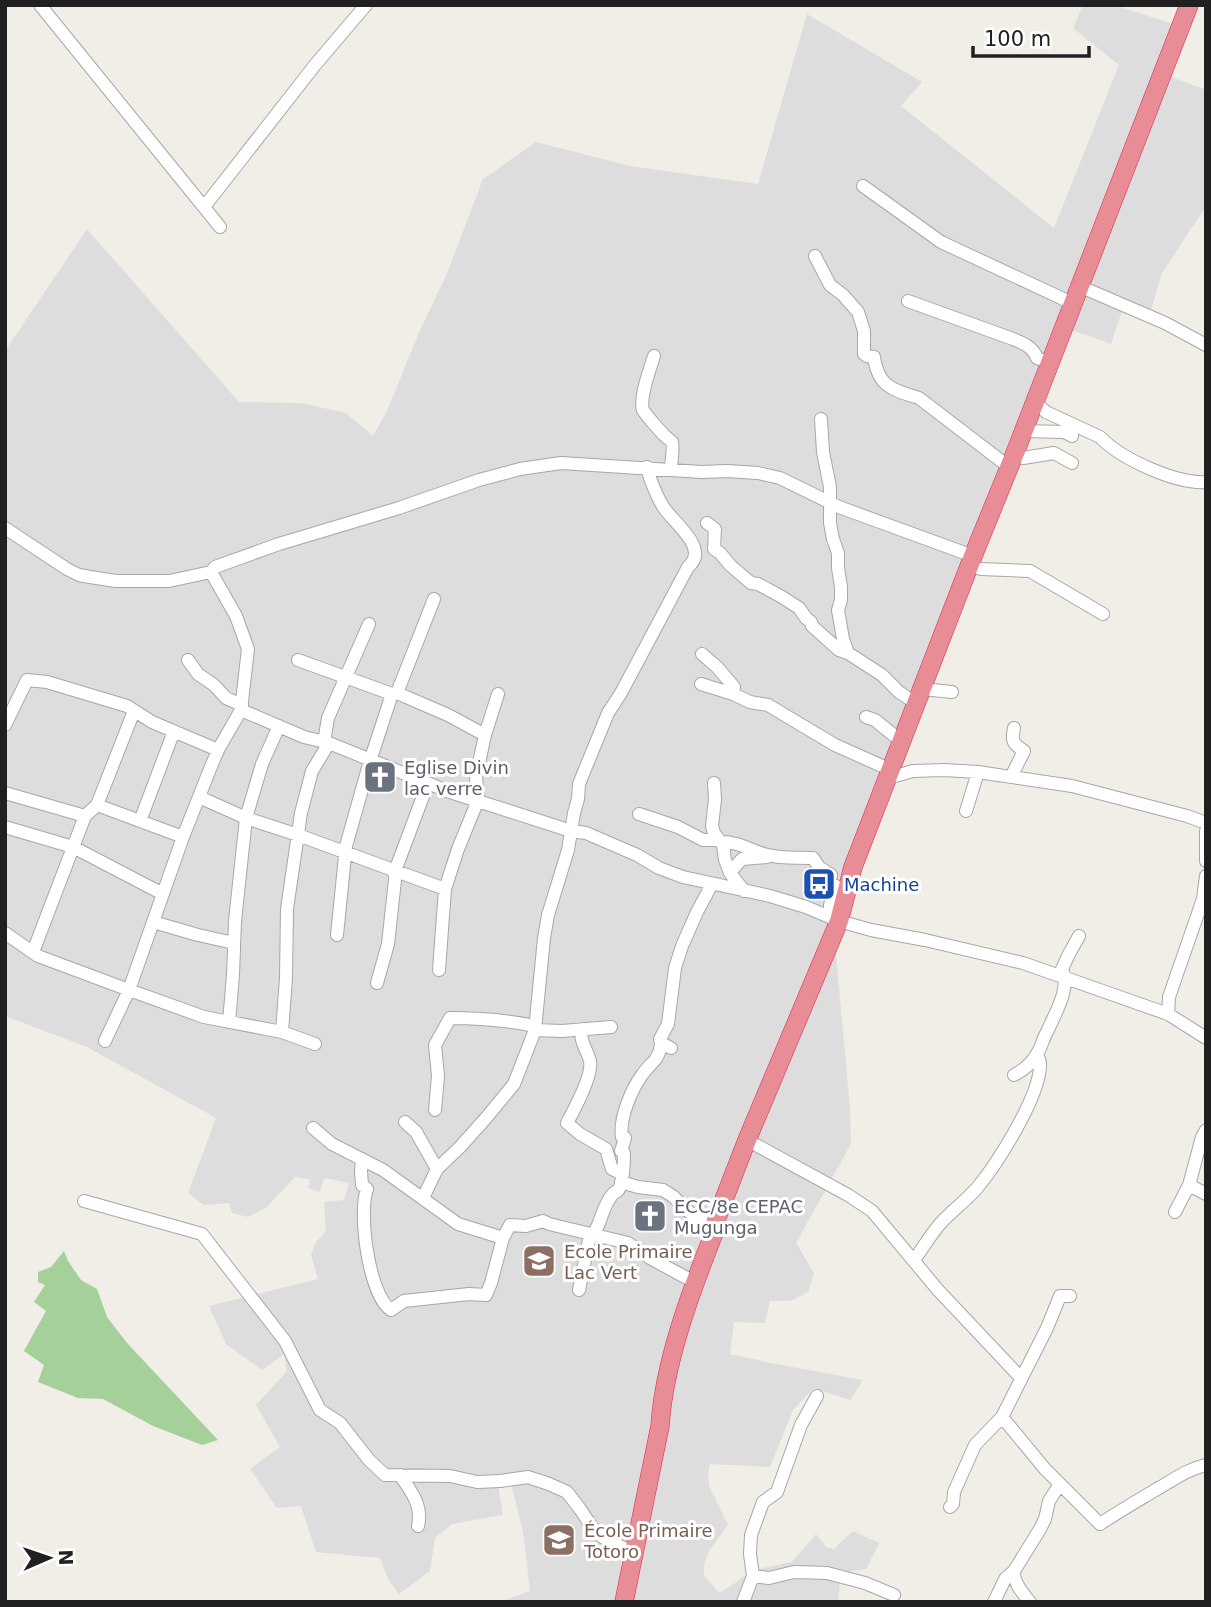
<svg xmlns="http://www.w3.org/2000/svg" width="1211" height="1607" font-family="'DejaVu Sans',sans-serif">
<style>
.residential{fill:#dedddd}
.forest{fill:#a5d09a}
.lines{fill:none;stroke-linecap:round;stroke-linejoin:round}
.minor-casing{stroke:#a7a7a7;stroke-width:14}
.highway-casing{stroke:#dd2451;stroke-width:19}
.minor{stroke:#fff;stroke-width:12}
.highway{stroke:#e88d95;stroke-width:18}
.labels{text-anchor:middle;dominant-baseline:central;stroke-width:6;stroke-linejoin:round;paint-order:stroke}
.worship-label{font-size:18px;fill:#5b616d;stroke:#fff;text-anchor:start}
.transit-label{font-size:18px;fill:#164399;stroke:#fff;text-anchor:start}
.education-label{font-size:18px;fill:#785e54;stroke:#fff;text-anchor:start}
</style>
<rect width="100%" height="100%" fill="#f0eee6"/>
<path class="residential" d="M1083,5H1114L1173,24L1156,71L1206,90V206L1162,273L1150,313L1125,302L1111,344L1060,326L832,911L850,1108L851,1144L796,1243L814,1273L808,1292L791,1301H770L765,1323L734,1322L730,1354L781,1365L863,1380L850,1400L814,1388L793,1410L770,1467L710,1464L708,1475L709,1486L728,1525L709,1551L704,1564V1576L719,1593L735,1583L753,1570L792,1562L816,1534L826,1547L834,1549L853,1531L879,1543L866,1569L841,1573L838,1602H498L506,1600L530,1591L523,1532L511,1483L498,1486L503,1515L452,1524L435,1538L430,1571L399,1594L389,1581L380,1558L316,1552L301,1506L277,1508L250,1469L280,1447L256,1405L287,1371L284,1354L262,1370L226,1344L209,1306L318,1279L311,1255L316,1242L326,1231L324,1202L344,1200L349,1183L325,1178L319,1192L308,1188L310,1179L295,1177L266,1208L248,1217L232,1213L229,1203L204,1205L188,1193L216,1118L87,1047L5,1016V351L87,229L239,402L301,403L346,413L373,436L387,411L418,335L448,271L483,179L536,142L630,166L758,184L807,14L922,82L901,106L1054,228L1119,65L1073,28Z"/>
<path class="forest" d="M64,1251L68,1261L81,1280L97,1289L107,1317L127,1343L218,1440L202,1445L153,1426L103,1399L78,1398L38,1382L44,1365L24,1351L46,1311L34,1302L45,1285L38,1282V1272L51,1267Z"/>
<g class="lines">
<defs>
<path id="minor" d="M40,5L220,227
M863,186L941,242L1072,303
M204,207L315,65L366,5
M815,256L830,285L843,295L858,312L864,331V354L867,356L874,357C878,387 893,390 919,398L1009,467
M1079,286L1165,323L1206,345
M908,301L1013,339C1023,343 1033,347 1037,358L1050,362
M654,356C650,369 639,398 643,410C645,414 660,431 664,435C665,436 671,441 672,442C674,446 671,464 671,469
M1035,402L1046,412L1100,437C1121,459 1176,484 1206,482
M821,419L823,452L830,487V523L833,539L838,553V568L841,587V600L838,610L843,639L848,653
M1023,431L1064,432L1072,436
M1015,453L1023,458L1054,453L1072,463
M707,523L715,529L714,549L720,553L731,566L751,583L758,584L782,597L799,608L806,618L811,622L812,626L839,650L848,653L882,675L899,692L917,704
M5,528L67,569L79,575L90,577L116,581H169L211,572L215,567L279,544L399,508L479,480L520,469L561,463L702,472L727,471L758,473L780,478L839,507L973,556
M970,566L981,569L1030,571L1103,614
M211,572L236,616L248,649L241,710L304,737L329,743L447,791L571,831L586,833L637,855L659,868L683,877L770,896L806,907L839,921L871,930L925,940L1023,963L1168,1014L1206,1038
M702,654L717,667L734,687L733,694
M188,660L198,674L214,685L226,698L242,705
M298,660L392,694
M701,684L733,694L750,702L768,705L835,745L891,770
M922,689L952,692
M397,693L434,599
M866,717L875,720L902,742
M5,725L27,680L47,682L127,706L152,722L218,750
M324,742L328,718L369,624
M1011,777L1024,751C1013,744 1011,741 1014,728
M888,778L913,771L944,770L978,772L1072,786L1187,816L1206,823
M714,783L715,799L712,826L714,833L723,845L725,860L730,873L744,891
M5,793L85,816L97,805L183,837
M199,797L246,818L298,835L445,889
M97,805L134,711
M966,811L978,772
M639,814L678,827L703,840H719
M140,821L174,731
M5,827L73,847L163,894
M1206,831V861
M720,842C742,842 749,851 768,855C782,859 798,857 813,858L819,867L831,875L829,883L836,886L830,905V917
M730,872L742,859L767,857
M153,922L198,935L234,943
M5,933L38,956L129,990L204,1017L282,1032L315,1044
M337,935L346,846L370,761L392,694L397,693L448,715L485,735
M33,952L85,816
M439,970L445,889L458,849L478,800L476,777L485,735L498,694
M377,983L388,944L395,880V871L428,783
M1168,1014L1169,997L1203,899L1206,876
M229,1022L233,975L235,921L246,818L262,764L279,726
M582,1029C579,1041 587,1049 590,1061C593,1075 574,1110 567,1123L580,1134L606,1149L612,1169L622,1174
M535,1030L562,1031L611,1027
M282,1032L286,978L287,909L301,813L312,771L329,743
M105,1041L129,990L183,837L210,769L218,750L241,710
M671,1048L661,1043L660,1039L668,1024L675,968L682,946L697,912L712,884
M1014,1075C1024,1070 1033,1062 1038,1052C1042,1046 1043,1038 1047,1032C1055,1013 1071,989 1062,969L1069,954L1079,936
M435,1110L438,1076L435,1045L450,1018C479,1018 506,1020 535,1026
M405,1122L416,1132L437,1169
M313,1128L332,1144L383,1170L458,1224L503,1238L510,1225L526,1226L543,1221L549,1224L628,1243L650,1258L696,1283
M747,1140L848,1195L872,1211L938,1290L1021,1378
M362,1159L361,1171L362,1185L367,1189C358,1213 369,1296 391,1310L404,1301L469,1294L486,1295L491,1283L503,1238
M621,1182L638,1187L663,1190L674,1197L682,1206L694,1216L716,1220
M1189,1185L1206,1194
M423,1198L437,1169L460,1147L486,1118L514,1084L535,1030L544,938L548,915L568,850L574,813L578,799L579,784L608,713L621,693L688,567C710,549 675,524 664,508C658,499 649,478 647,467
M84,1201L202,1234L285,1341L320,1410L340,1423L369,1460L385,1475L450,1476L477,1482L500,1481L528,1477L549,1484L567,1492L580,1509L592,1527L602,1537L634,1553
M1175,1212L1189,1185L1202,1137L1206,1130
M914,1260C922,1249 930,1236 939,1225C950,1212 966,1201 977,1188C997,1164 1041,1095 1040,1064C1040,1061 1038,1057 1037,1054
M579,1290L589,1240C601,1228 601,1208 612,1195C618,1188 616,1195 620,1187C624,1176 624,1164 624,1153L621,1151L625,1138L622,1137C619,1119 631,1090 642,1075C650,1063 660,1060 661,1043
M1070,1296H1060L1047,1328L1002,1417L1045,1469L1100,1524C1118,1512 1137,1501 1157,1489C1173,1480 1188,1469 1206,1465
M400,1475C411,1491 423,1506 418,1526
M950,1507L953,1504L954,1492L975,1445L1002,1417
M753,1576L769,1578L794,1572L827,1573L865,1583L894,1595
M743,1602L753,1576L750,1554L751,1535L763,1502L777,1492L801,1425L817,1396
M994,1602L1005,1579L1014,1571
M1030,1602C1023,1594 1013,1582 1014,1571L1040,1529L1045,1519L1049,1501L1060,1484"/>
<path id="highway" d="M624,1602L660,1426C664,1363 691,1291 714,1233L716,1220L747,1140L839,921L853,867L973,556L1015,453L1189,5"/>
</defs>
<use href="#minor" class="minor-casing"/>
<use href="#highway" class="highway-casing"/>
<use href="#minor" class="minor"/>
<use href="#highway" class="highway"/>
</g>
<defs>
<symbol id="church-square" viewBox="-11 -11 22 22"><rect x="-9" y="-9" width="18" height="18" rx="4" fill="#6b7280" stroke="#fff"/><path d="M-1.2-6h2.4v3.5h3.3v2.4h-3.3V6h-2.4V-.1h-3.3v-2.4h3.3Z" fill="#fff"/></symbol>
<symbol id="bus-square" viewBox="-11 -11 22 22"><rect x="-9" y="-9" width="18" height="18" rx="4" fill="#1a4fb4" stroke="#fff"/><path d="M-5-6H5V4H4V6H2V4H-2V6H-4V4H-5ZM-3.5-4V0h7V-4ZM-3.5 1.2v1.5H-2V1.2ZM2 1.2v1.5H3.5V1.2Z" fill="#fff"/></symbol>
<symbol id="school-square" viewBox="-11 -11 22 22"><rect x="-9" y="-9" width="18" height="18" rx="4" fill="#8d6e63" stroke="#fff"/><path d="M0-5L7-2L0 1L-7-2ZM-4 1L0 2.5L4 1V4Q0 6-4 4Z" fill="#fff"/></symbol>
</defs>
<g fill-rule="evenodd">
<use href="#church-square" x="361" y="758" width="38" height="38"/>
<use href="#bus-square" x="800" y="865" width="38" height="38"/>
<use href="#church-square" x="631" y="1197" width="38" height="38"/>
<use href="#school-square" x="520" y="1242" width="38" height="38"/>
<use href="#school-square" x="540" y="1521" width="38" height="38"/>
</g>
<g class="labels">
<g class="worship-label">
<text x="404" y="767">Eglise Divin<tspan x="404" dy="21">lac verre</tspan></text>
<text x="674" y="1206">ECC/8e CEPAC<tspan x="674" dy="21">Mugunga</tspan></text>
</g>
<g class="transit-label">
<text x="844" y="884">Machine</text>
</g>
<g class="education-label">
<text x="564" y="1251">Ecole Primaire<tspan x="564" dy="21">Lac Vert</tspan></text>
<text x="584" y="1530">École Primaire<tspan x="584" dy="21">Totoro</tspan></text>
</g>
</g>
<rect width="1211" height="1607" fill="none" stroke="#202020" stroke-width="14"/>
<g transform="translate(49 1558) rotate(88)" stroke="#ffffff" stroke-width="5" paint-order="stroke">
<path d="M0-5L12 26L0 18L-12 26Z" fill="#202020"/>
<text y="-10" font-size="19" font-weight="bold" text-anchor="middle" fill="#202020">N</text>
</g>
<path d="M973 46v10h116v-10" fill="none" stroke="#202020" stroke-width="3.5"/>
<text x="984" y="46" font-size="21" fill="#202020" stroke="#ffffff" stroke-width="5" paint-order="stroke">100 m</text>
</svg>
